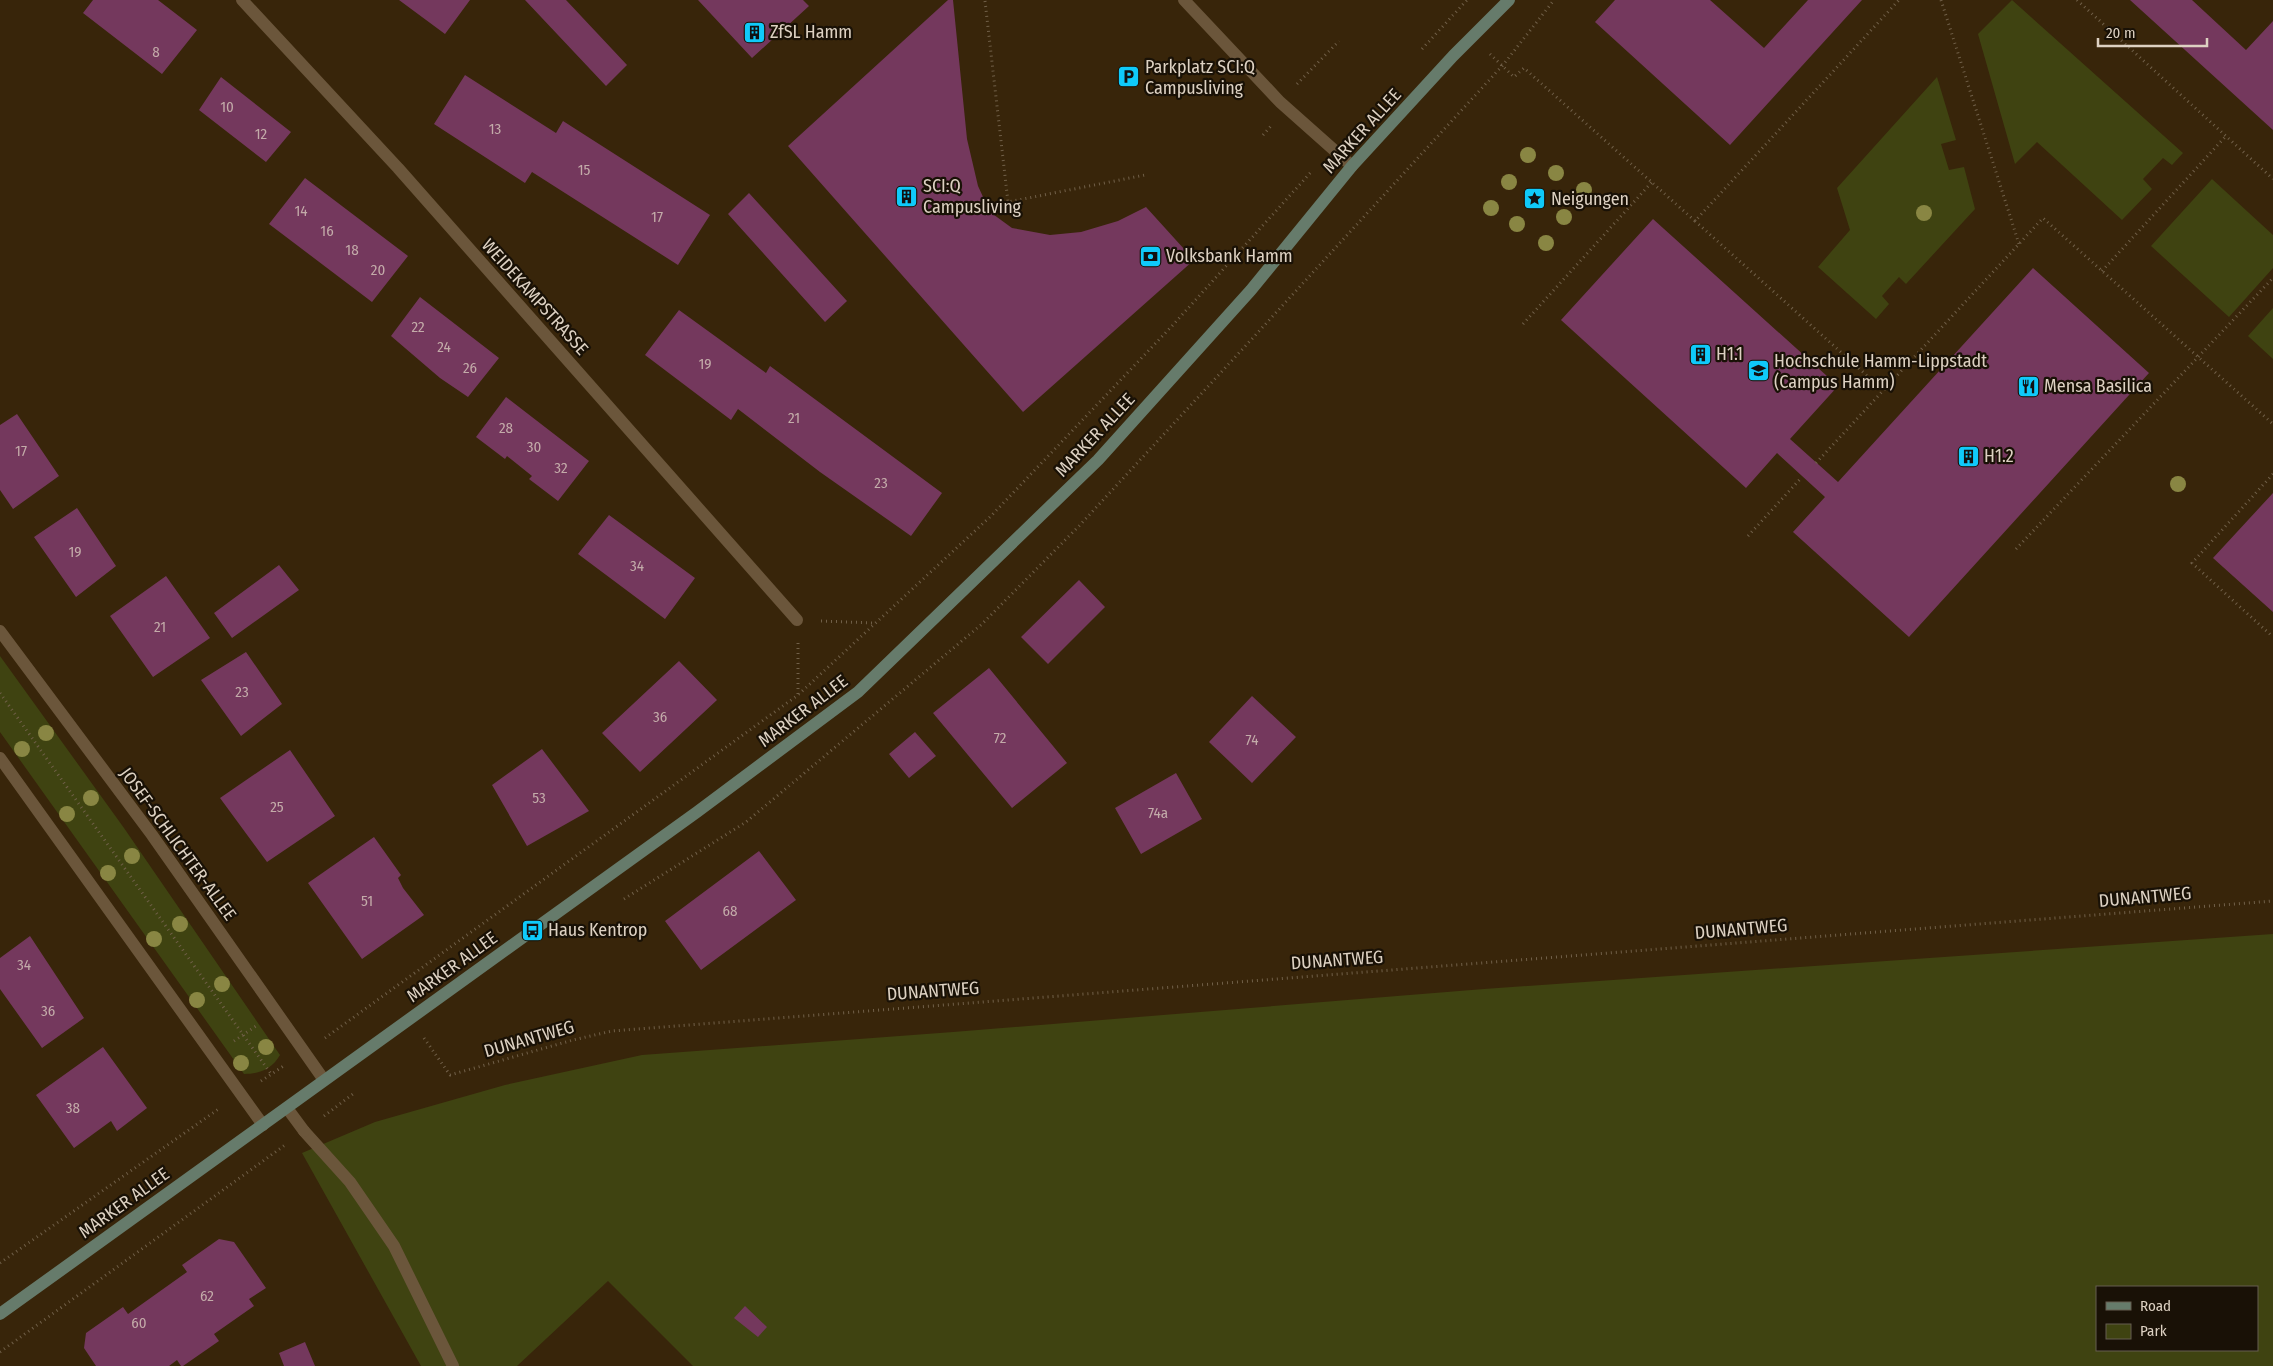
<svg xmlns="http://www.w3.org/2000/svg" width="2273" height="1366" font-family="'Fira Sans Condensed',sans-serif">
<style>
.green{fill:#3f4311;fill-rule:evenodd}
.building{fill:#74385d}
.lines{fill:none;stroke-linecap:round;stroke-linejoin:round}
.path{stroke:#716049;stroke-width:3;stroke-dasharray:1 4;stroke-linecap:butt}
.lane{stroke:#6b563b;stroke-width:12}
.street{stroke:#6b563b;stroke-width:12}
.secondary{stroke:#667b6b;stroke-width:12}
.tree{fill:#898643}
.labels{text-anchor:middle;dominant-baseline:central;stroke-width:4.5;stroke-linejoin:round;paint-order:stroke}
.number-label{font-size:15px;fill:#c3aba9}
.poi-label{font-size:18px;fill:#ddd1c2;stroke:#191106;text-anchor:start}
.street-label{font-size:18px;fill:#ddd1c2;stroke:#191106}
</style>
<rect width="100%" height="100%" fill="#38250a"/>
<path class="green" d="M2012,0L2183,153L2172,165L2163,158L2143,179L2152,189L2122,220L2037,142L2015,164L1978,34Z
M1937,77L1956,140L1941,144L1949,170L1964,167L1975,209L1906,284L1899,277L1882,296L1889,304L1876,319L1818,267L1850,230L1837,188Z
M2212,179L2273,235V268L2229,317L2151,246Z
M2273,308V359L2248,336Z
M0,656L124,828L280,1055C272,1069 260,1074 244,1074L0,732Z
M2273,934V1366H693L608,1281L517,1366H421L302,1153L375,1122L505,1085L642,1055L953,1032L1484,989ZM2097,1287H2257V1350H2097Z"/>
<path class="building" d="M93,0H158L197,30L162,74L83,13Z
M399,0H470L445,34Z
M525,0H566L627,65L606,86Z
M698,0H803L809,6L752,58Z
M948,0H953L967,139L978,186L990,212L1012,228L1050,235L1081,232L1118,221L1146,207L1194,260L1023,412L788,146Z
M1615,0H1710L1764,48L1808,0H1862L1730,145L1595,22Z
M2130,0H2192L2246,50L2273,21V130Z
M465,75L556,133L563,121L710,215L678,265L532,172L525,183L434,124Z
M221,77L291,132L266,162L199,110Z
M305,178L408,256L372,302L269,224Z
M749,193L847,301L825,322L728,214Z
M1653,219L1838,386L1790,439L1838,482L2033,268L2149,373L1909,637L1793,532L1825,497L1777,453L1746,488L1561,320Z
M420,297L499,358L468,397L440,378L391,336Z
M679,310L766,373L770,366L942,493L911,536L820,472L738,409L731,420L645,355Z
M506,397L589,461L558,501L529,479L532,476L507,456L505,459L476,437Z
M17,414L59,476L13,509L0,490V425Z
M2273,493V612L2213,558Z
M77,508L116,566L76,597L34,537Z
M609,515L695,578L665,619L578,554Z
M279,565L299,590L232,638L214,613Z
M166,576L210,638L153,677L110,616Z
M1079,580L1105,607L1048,664L1021,637Z
M246,652L282,704L241,736L201,680Z
M679,661L717,700L640,772L602,733Z
M989,668L1067,763L1012,808L933,713Z
M1252,696L1296,737L1252,783L1209,742Z
M915,732L936,756L909,778L889,754Z
M542,749L589,811L527,846L492,785Z
M290,750L335,816L267,862L220,798Z
M1176,773L1202,819L1141,854L1115,808Z
M374,837L401,875L398,878L403,888L424,915L362,959L308,883Z
M759,851L796,900L701,970L665,921Z
M30,936L84,1018L42,1048L0,989V958Z
M103,1047L147,1108L117,1131L111,1121L74,1148L36,1095Z
M219,1239L234,1242L266,1288L249,1299L254,1306L214,1334L219,1341L183,1366H181L177,1360L169,1366H96L84,1348L86,1333L123,1307L128,1314L187,1272L182,1265Z
M745,1306L767,1327L758,1337L734,1318Z
M305,1342L315,1366H284L279,1353Z"/>
<g class="lines">
<path class="path" d="M1941,0L2019,244
M2077,0L2273,179
M985,1L1008,202L1145,175
M1422,49L1467,0
M1490,54L1514,77L1524,68L1695,221L1899,0
M1297,84L1339,41
M1263,135L1271,126
M1695,221L1883,390
M2102,271L2226,136
M1523,324L1652,182
M1816,463L2043,218L2273,424
M2273,474L2192,563L2273,637
M1748,536L1802,477
M2016,549L2273,278
M821,621L874,623
M798,643V695
M0,693L271,1074
M624,899L746,822L982,624L1079,526L1250,341L1503,65L1554,0
M325,1038L798,695L991,516L1172,326L1312,171
M424,1038L450,1075L573,1040L612,1031L2273,901
M234,1041L256,1026
M261,1081L285,1065
M324,1116L353,1094
M0,1263L220,1108
M0,1352L285,1145"/>
<path class="lane" d="M304,1131L350,1182L394,1246L453,1366"/>
<path class="street" d="M242,0L398,168L797,620
M1184,0L1280,102L1352,166
M0,631L152,835L324,1080
M0,758L263,1125
M287,1108L304,1131"/>
<path class="secondary" d="M0,1314L697,812L858,692L1098,460L1251,290L1352,166L1453,56L1509,0"/>
</g>
<g class="tree">
<circle cx="1528" cy="155" r="8"/>
<circle cx="1556" cy="173" r="8"/>
<circle cx="1509" cy="182" r="8"/>
<circle cx="1584" cy="190" r="8"/>
<circle cx="1491" cy="208" r="8"/>
<circle cx="1924" cy="213" r="8"/>
<circle cx="1564" cy="217" r="8"/>
<circle cx="1517" cy="224" r="8"/>
<circle cx="1546" cy="243" r="8"/>
<circle cx="2178" cy="484" r="8"/>
<circle cx="46" cy="733" r="8"/>
<circle cx="22" cy="749" r="8"/>
<circle cx="91" cy="798" r="8"/>
<circle cx="67" cy="814" r="8"/>
<circle cx="132" cy="856" r="8"/>
<circle cx="108" cy="873" r="8"/>
<circle cx="180" cy="924" r="8"/>
<circle cx="154" cy="939" r="8"/>
<circle cx="222" cy="984" r="8"/>
<circle cx="197" cy="1000" r="8"/>
<circle cx="266" cy="1047" r="8"/>
<circle cx="241" cy="1063" r="8"/>
</g>
<defs>
<symbol id="building-square" viewBox="-11 -11 22 22"><rect x="-9" y="-9" width="18" height="18" rx="4" fill="#0fcafa" stroke="#191106"/><path d="M-4-6H4V6H1V3H-1V6H-4ZM-2.5-4.3h1.7v1.8h-1.7ZM.8-4.3h1.7v1.8H.8ZM-2.5-1h1.7V.8h-1.7ZM.8-1h1.7V.8H.8Z" fill="#111"/></symbol>
<symbol id="parking-square" viewBox="-11 -11 22 22"><rect x="-9" y="-9" width="18" height="18" rx="4" fill="#0fcafa" stroke="#191106"/><path d="M-3.5-5.5H1a3.5 3.5 0 0 1 0 7H-1V5.5H-3.5ZM-1-3.4V-.6H.8a1.4 1.4 0 0 0 0-2.8Z" fill="#111"/></symbol>
<symbol id="sight-square" viewBox="-11 -11 22 22"><rect x="-9" y="-9" width="18" height="18" rx="4" fill="#0fcafa" stroke="#191106"/><path d="M0-6L1.8-2.2L6-1.7L2.9 1.2L3.7 5.4L0 3.3L-3.7 5.4L-2.9 1.2L-6-1.7L-1.8-2.2Z" fill="#111"/></symbol>
<symbol id="bank-square" viewBox="-11 -11 22 22"><rect x="-9" y="-9" width="18" height="18" rx="4" fill="#0fcafa" stroke="#191106"/><path d="M-6-4H6V4H-6ZM0-2.3a2.3 2.3 0 1 0 0 4.6a2.3 2.3 0 1 0 0-4.6Z" fill="#111"/></symbol>
<symbol id="university-square" viewBox="-11 -11 22 22"><rect x="-9" y="-9" width="18" height="18" rx="4" fill="#0fcafa" stroke="#191106"/><path d="M0-5L7-2L0 1L-7-2ZM-4 1L0 2.5L4 1V4Q0 6-4 4Z" fill="#111"/></symbol>
<symbol id="restaurant-square" viewBox="-11 -11 22 22"><rect x="-9" y="-9" width="18" height="18" rx="4" fill="#0fcafa" stroke="#191106"/><path d="M-5-6h1v4h1v-4h1v4h1v-4h1v5L-1.5 .5V6h-2V.5L-5-1ZM5-6V6H3V1.5H1.5Q1.5-4 5-6Z" fill="#111"/></symbol>
<symbol id="bus-square" viewBox="-11 -11 22 22"><rect x="-9" y="-9" width="18" height="18" rx="4" fill="#0fcafa" stroke="#191106"/><path d="M-5-6H5V4H4V6H2V4H-2V6H-4V4H-5ZM-3.5-4V0h7V-4ZM-3.5 1.2v1.5H-2V1.2ZM2 1.2v1.5H3.5V1.2Z" fill="#111"/></symbol>
</defs>
<g fill-rule="evenodd">
<use href="#building-square" x="742" y="20" width="25" height="25"/>
<use href="#parking-square" x="1116" y="64" width="25" height="25"/>
<use href="#building-square" x="894" y="184" width="25" height="25"/>
<use href="#sight-square" x="1522" y="186" width="25" height="25"/>
<use href="#bank-square" x="1138" y="244" width="25" height="25"/>
<use href="#building-square" x="1688" y="342" width="25" height="25"/>
<use href="#university-square" x="1746" y="358" width="25" height="25"/>
<use href="#restaurant-square" x="2016" y="374" width="25" height="25"/>
<use href="#building-square" x="1956" y="444" width="25" height="25"/>
<use href="#bus-square" x="520" y="918" width="25" height="25"/>
</g>
<g class="labels">
<g class="number-label">
<text x="156" y="52">8</text>
<text x="227" y="107">10</text>
<text x="495" y="129">13</text>
<text x="261" y="134">12</text>
<text x="584" y="170">15</text>
<text x="301" y="211">14</text>
<text x="657" y="217">17</text>
<text x="327" y="231">16</text>
<text x="352" y="250">18</text>
<text x="378" y="270">20</text>
<text x="418" y="327">22</text>
<text x="444" y="347">24</text>
<text x="705" y="364">19</text>
<text x="470" y="368">26</text>
<text x="794" y="418">21</text>
<text x="506" y="428">28</text>
<text x="534" y="447">30</text>
<text x="21" y="451">17</text>
<text x="561" y="468">32</text>
<text x="881" y="483">23</text>
<text x="75" y="552">19</text>
<text x="637" y="566">34</text>
<text x="160" y="627">21</text>
<text x="242" y="692">23</text>
<text x="660" y="717">36</text>
<text x="1000" y="738">72</text>
<text x="1252" y="740">74</text>
<text x="539" y="798">53</text>
<text x="277" y="807">25</text>
<text x="1158" y="813">74a</text>
<text x="367" y="901">51</text>
<text x="730" y="911">68</text>
<text x="24" y="965">34</text>
<text x="48" y="1011">36</text>
<text x="73" y="1108">38</text>
<text x="207" y="1296">62</text>
<text x="139" y="1323">60</text>
</g>
<g class="poi-label">
<text x="770" y="32">ZfSL Hamm</text>
<text x="1145" y="67">Parkplatz SCI:Q<tspan x="1145" dy="21">Campusliving</tspan></text>
<text x="923" y="186">SCI:Q<tspan x="923" dy="21">Campusliving</tspan></text>
<text x="1551" y="199">Neigungen</text>
<text x="1166" y="256">Volksbank Hamm</text>
<text x="1716" y="354">H1.1</text>
<text x="1774" y="361">Hochschule Hamm-Lippstadt<tspan x="1774" dy="21">(Campus Hamm)</tspan></text>
<text x="2044" y="386">Mensa Basilica</text>
<text x="1984" y="456">H1.2</text>
<text x="548" y="930">Haus Kentrop</text>
</g>
<g class="street-label">
<text transform="translate(1362 131) rotate(-48)">MARKER ALLEE</text>
<text transform="translate(535 297) rotate(48)">WEIDEKAMPSTRASSE</text>
<text transform="translate(1095 435) rotate(-47)">MARKER ALLEE</text>
<text transform="translate(803 711) rotate(-37)">MARKER ALLEE</text>
<text transform="translate(178 844) rotate(54)">JOSEF-SCHLICHTER-ALLEE</text>
<text transform="translate(2145 897) rotate(-5)">DUNANTWEG</text>
<text transform="translate(1741 929) rotate(-5)">DUNANTWEG</text>
<text transform="translate(1337 960) rotate(-4)">DUNANTWEG</text>
<text transform="translate(452 967) rotate(-36)">MARKER ALLEE</text>
<text transform="translate(933 991) rotate(-4)">DUNANTWEG</text>
<text transform="translate(529 1039) rotate(-16)">DUNANTWEG</text>
<text transform="translate(124 1203) rotate(-36)">MARKER ALLEE</text>
</g>
</g>
<rect x="2096" y="1286" width="162" height="65" fill="#191106" stroke="#675e51"/>
<rect x="2106" y="1302" width="25" height="8" fill="#667b6b" stroke="#675e51"/>
<text x="2140" y="1311" font-size="15" fill="#ddd1c2">Road</text>
<rect x="2106" y="1324" width="25" height="15" fill="#3f4311" stroke="#675e51"/>
<text x="2140" y="1336" font-size="15" fill="#ddd1c2">Park</text>
<path d="M2098 38v8h109v-8" fill="none" stroke="#ddd1c2" stroke-width="2.5"/>
<text x="2106" y="38" font-size="15" fill="#ddd1c2" stroke="#191106" stroke-width="4" paint-order="stroke">20 m</text>
</svg>
